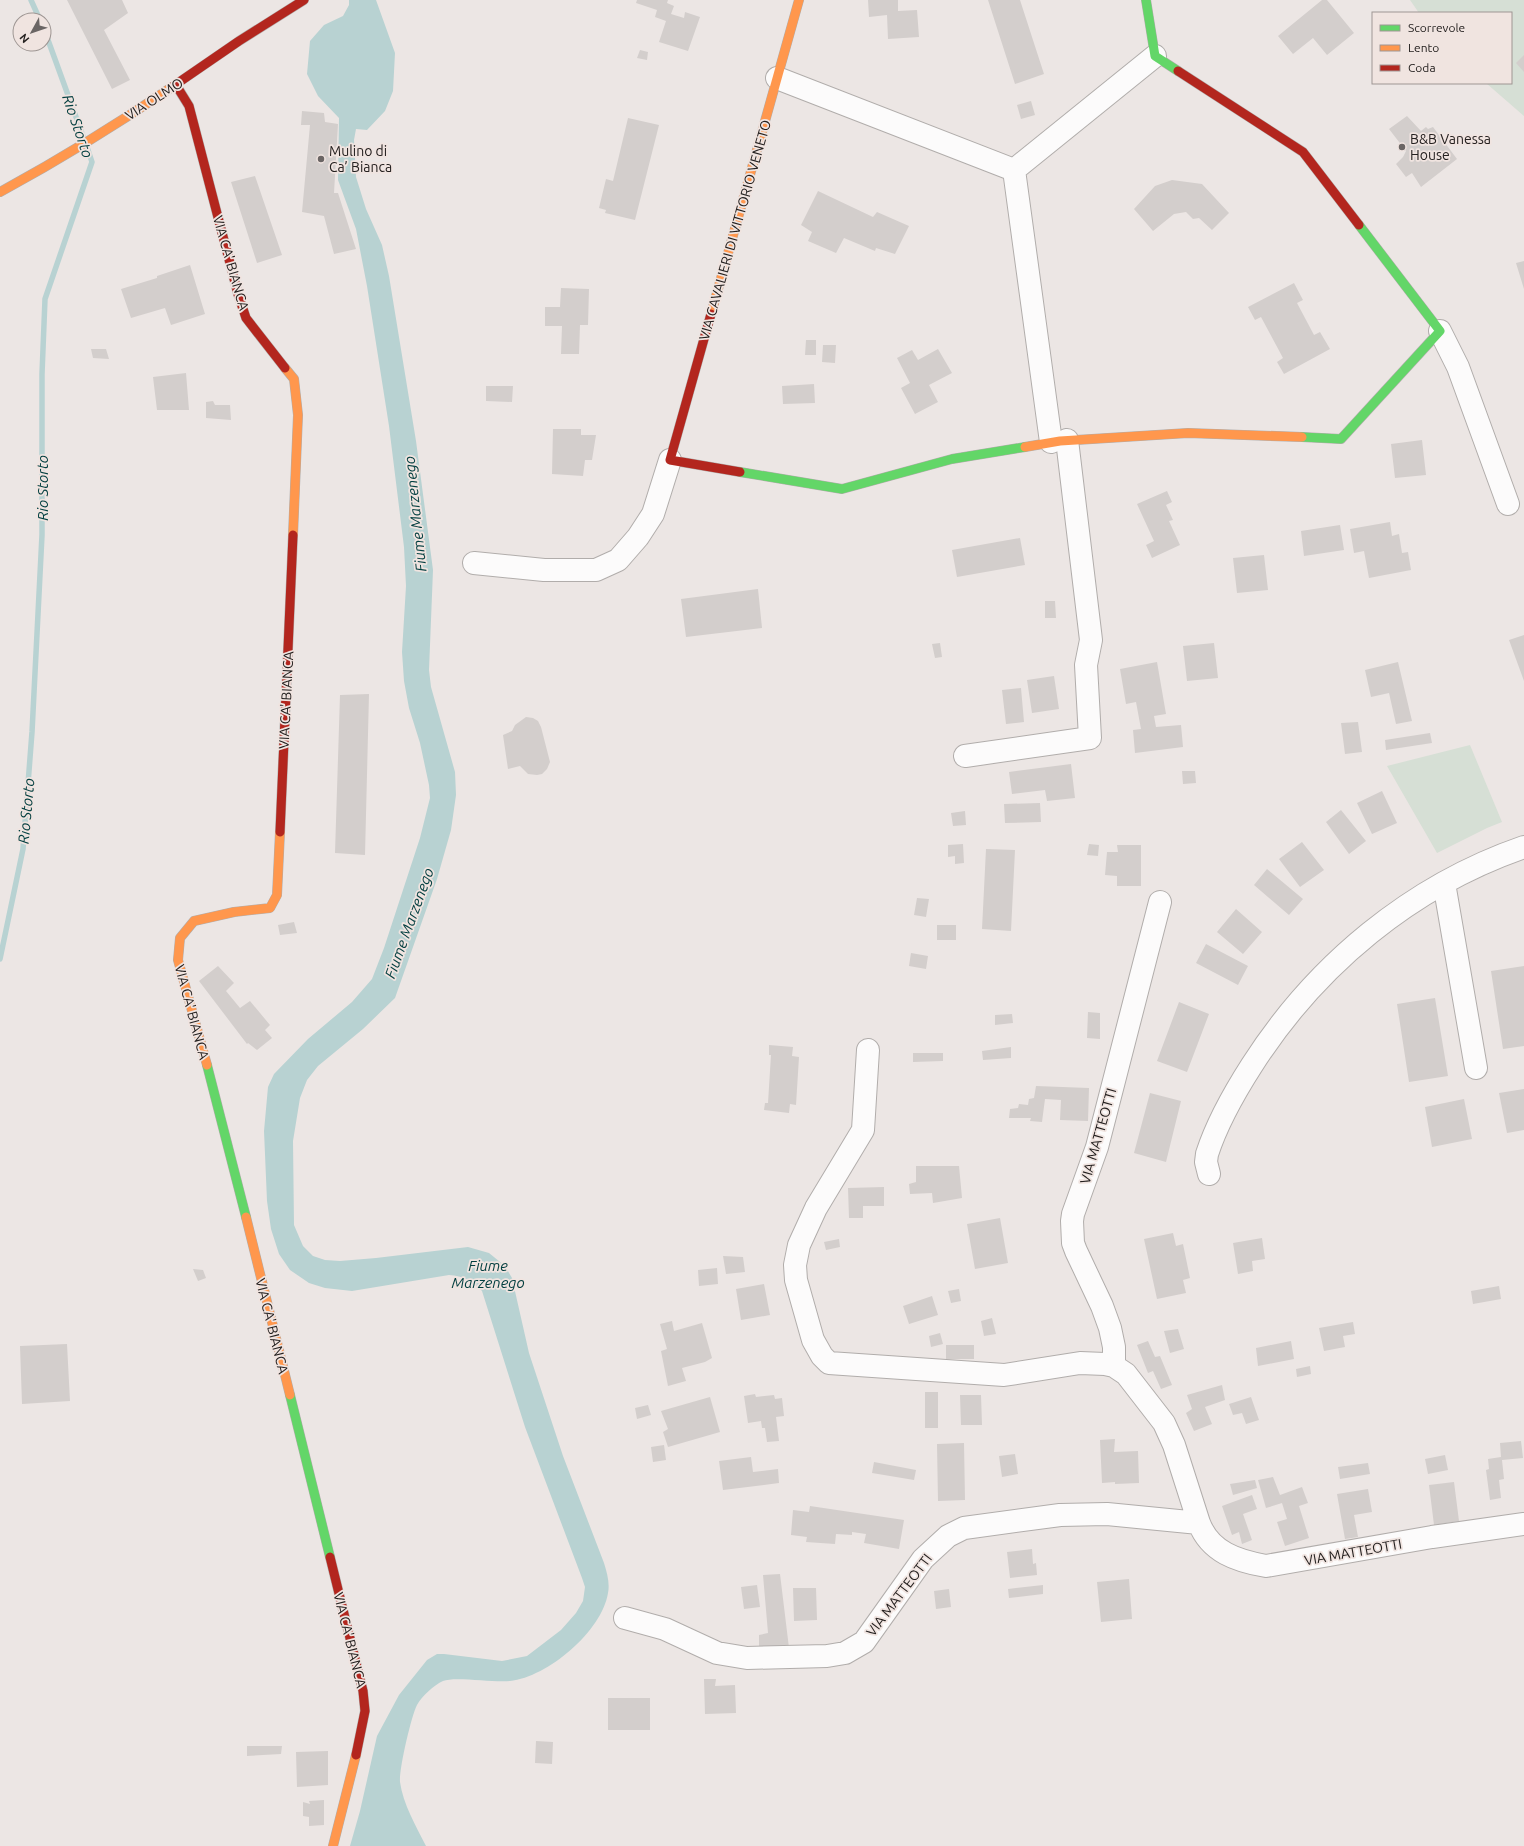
<svg xmlns="http://www.w3.org/2000/svg" width="1524" height="1846" font-family="Ubuntu,sans-serif">
<style>
.green{fill:#d6dfd5}
.water{fill:#b8d2d2}
.lines{fill:none;stroke-linecap:round;stroke-linejoin:round}
.stream{stroke:#b8d2d2;stroke-width:5.5}
.building{fill:#d3cecc}
.street-casing{stroke:#b1adab;stroke-width:24}
.fast-casing{stroke:#b1adab;stroke-width:10}
.slow-casing{stroke:#b1adab;stroke-width:10}
.jam-casing{stroke:#b1adab;stroke-width:10}
.street{stroke:#fcfbfb;stroke-width:22}
.fast{stroke:#63d668;stroke-width:9}
.slow{stroke:#ff974d;stroke-width:9}
.jam{stroke:#b3261e;stroke-width:9}
.poi-dot{fill:#6a6564;stroke:#f0e4e0;stroke-width:1.5}
.labels{text-anchor:middle;dominant-baseline:central;stroke-width:3.5;stroke-linejoin:round;paint-order:stroke}
.street-label{font-size:14px;fill:#24201f;stroke:#f0e4e0}
.poi-label{font-size:14px;fill:#24201f;stroke:#f0e4e0;text-anchor:start}
.water-label{font-size:15px;font-style:italic;fill:#003e3f;stroke:#f0e4e0}
</style>
<rect width="100%" height="100%" fill="#ece6e4"/>
<path class="green" d="M1410,0H1524V116L1486,83H1511V13H1419Z
M1470,745L1502,822L1487,828L1437,853L1387,766Z"/>
<path class="water" d="M349,0H376L395,53L393,91L385,111L367,130L356,129L354,140L356,177L366,209L382,245L389,276L416,441L433,570L429,670L431,687L455,772L456,795L451,830L437,879L395,998L363,1029L318,1066L307,1080L300,1098L293,1141L294,1225L303,1246L313,1256L325,1260L340,1261L376,1258L468,1247L489,1253L505,1266L512,1278L529,1353L563,1456L604,1563C607,1573 610,1583 608,1593C602,1631 548,1677 510,1681C494,1683 455,1676 443,1681C434,1685 422,1696 417,1705C411,1717 399,1769 400,1782C403,1804 416,1826 426,1846H350L360,1811L377,1736L399,1695L427,1660L437,1654H444L502,1661L527,1656L561,1630L576,1613L583,1601L585,1587L582,1578L525,1427L482,1291C473,1281 463,1276 449,1275L352,1291L325,1288L309,1283L290,1270L279,1254L271,1229L267,1201L264,1131L268,1087L274,1074L308,1039L352,1002L372,979L384,948L420,838L430,798L429,785L420,743L409,708L404,681L402,652L406,586L404,547L389,426L367,286L356,229L338,180L339,118L318,96L307,74L310,41L324,25L343,16L349,5Z"/>
<g class="lines">
<path class="stream" d="M31,0L40,20
M44,29L84,139
M0,959L23,849L32,732L42,535V374L45,299L92,162L87,147"/>
</g>
<path class="building" d="M67,0H122L128,13L104,30L130,80L112,89Z
M637,0H668L667,3L674,6L671,14L684,18L685,12L700,17L688,51L659,42L666,21L655,17L657,10L636,3Z
M868,0H898V11L917,10L919,37L888,39L887,15L869,17Z
M988,0H1020L1044,74L1015,84Z
M1322,0H1327L1354,33L1327,55L1313,38L1293,54L1278,36Z
M640,50L648,52L647,60L637,58Z
M1524,55V72L1516,63Z
M1031,101L1035,115L1021,119L1017,105Z
M302,111L324,113L325,122L338,124L334,193H338L356,249L334,254L324,216L302,212L310,125H301Z
M1407,116L1421,131L1426,127L1428,129L1433,127L1457,159L1421,187L1412,173L1406,177L1396,164L1403,157L1406,151L1389,129Z
M628,118L659,125L635,220L605,213L606,210L599,208L606,179L613,181Z
M255,176L282,255L257,263L231,182Z
M1172,180L1202,184L1229,213L1212,230L1199,218L1193,219L1186,212L1174,214L1153,231L1134,209L1155,186Z
M818,191L873,217L877,212L909,226L895,254L876,248L875,251L844,238L836,253L808,241L812,232L801,225Z
M1524,261V289L1516,263Z
M190,265L205,314L171,325L165,308L131,318L121,289L157,278V276Z
M1294,283L1303,300L1297,303L1314,335L1320,332L1330,349L1284,374L1277,362L1283,358L1261,317L1255,320L1248,307Z
M561,288L589,289L588,325H580L579,354H561L562,326H545V307H560Z
M806,340H816V355H805Z
M823,345H836L835,363L822,362Z
M91,349H106L109,359L93,358Z
M938,349L952,373L929,385L938,402L915,414L901,388L910,383L897,358L912,350L918,360Z
M186,373L189,410H157L153,377Z
M814,384L815,403L783,404L782,386Z
M486,386H513L512,402L486,401Z
M213,401L215,405H230L231,420L206,418V402Z
M553,429H581V435H596L592,460H585L583,476L552,474Z
M1422,440L1426,475L1395,478L1391,444Z
M1167,491L1172,502L1166,505L1173,520L1169,521L1180,545L1152,558L1146,545L1154,541L1137,504Z
M1390,522L1392,536L1399,534L1402,553L1408,552L1411,570L1369,578L1364,551L1354,553L1350,529Z
M1340,525L1344,550L1304,556L1301,531Z
M1020,538L1025,565L957,577L952,550Z
M1264,555L1268,590L1237,593L1233,558Z
M758,589L762,628L686,637L681,599Z
M1045,601H1055L1056,618H1045Z
M1524,635V681L1509,640Z
M940,643L942,657L935,658L932,644Z
M1214,643L1218,678L1187,681L1183,646Z
M1157,662L1166,714L1154,716L1156,727L1181,725L1183,747L1135,753L1133,730L1141,729L1136,702L1126,704L1120,669Z
M1398,662L1412,721L1396,724L1389,693L1371,697L1365,670Z
M1054,676L1059,709L1032,713L1027,680Z
M1021,688L1024,722L1006,724L1002,690Z
M369,694L365,855L335,853L340,695Z
M526,717L533,718L538,721L541,727L550,762L547,769L542,774L537,775L528,774L520,766L508,769L503,735L512,731L515,725Z
M1358,722L1362,752L1345,754L1341,723Z
M1430,733L1432,743L1386,750L1385,740Z
M1071,764L1075,798L1047,801L1045,790L1012,794L1009,772Z
M1182,771H1195L1196,783L1183,784Z
M1382,791L1397,823L1372,834L1357,803Z
M1040,803L1041,822L1005,823L1004,804Z
M1341,810L1366,841L1349,854L1326,822Z
M965,811L966,825L953,826L951,813Z
M1302,842L1324,870L1300,887L1279,859Z
M963,844L964,863L955,864V856L948,857V845Z
M1089,844L1099,845L1098,856L1087,855Z
M1117,845H1141V886H1117V876L1105,875L1107,852H1118Z
M986,849L1015,850L1011,931L982,929Z
M1267,869L1303,899L1289,915L1254,885Z
M917,898L929,899L926,917L914,915Z
M1236,909L1262,932L1243,954L1217,932Z
M294,922L297,933L280,935L278,925Z
M937,925H956V940H937Z
M1206,944L1248,966L1238,985L1196,963Z
M911,953L928,956L926,969L909,966Z
M218,966L234,983L226,991L240,1008L250,1001L270,1025L265,1030L272,1038L257,1050L248,1043L247,1044L199,981Z
M1524,966V1046L1503,1049L1491,971Z
M1435,998L1448,1076L1409,1082L1397,1004Z
M1179,1002L1209,1014L1187,1072L1157,1061Z
M1088,1012L1100,1013V1039L1087,1038Z
M1012,1014L1013,1023L995,1025V1015Z
M769,1045L793,1047L792,1056L799,1057L796,1105L790,1104L789,1113L764,1110L765,1103H768L771,1055H769Z
M1011,1047V1058L983,1060L982,1051Z
M913,1053H943V1061L913,1062Z
M1036,1086L1089,1088L1088,1121L1060,1120L1061,1100L1045,1099L1042,1122L1030,1121L1031,1118H1009L1010,1109L1018,1108L1019,1104L1028,1105L1029,1099L1034,1098Z
M1524,1089V1130L1507,1133L1499,1093Z
M1150,1093L1181,1101L1166,1162L1134,1153Z
M1464,1099L1472,1139L1432,1147L1425,1107Z
M916,1166H959L962,1198L933,1203L932,1193L910,1194L909,1184L916,1182Z
M884,1187V1206H863V1218H849L848,1188Z
M1000,1218L1008,1263L975,1269L967,1224Z
M1173,1233L1176,1246L1183,1244L1190,1278L1183,1280L1186,1293L1157,1299L1144,1239Z
M1262,1238L1265,1259L1252,1261L1253,1271L1238,1274L1233,1243Z
M839,1239L840,1247L826,1250L824,1242Z
M723,1256L743,1257L745,1272L726,1274Z
M717,1268L718,1284L699,1286L698,1270Z
M193,1269L203,1270L206,1278L198,1281Z
M764,1284L770,1315L741,1320L736,1289Z
M1499,1286L1501,1299L1473,1304L1471,1291Z
M959,1289L961,1301L951,1303L948,1291Z
M932,1296L938,1315L909,1324L903,1306Z
M992,1318L996,1334L984,1336L981,1321Z
M672,1321L674,1331L702,1323L712,1358L705,1362L682,1368L686,1381L668,1386L661,1351L667,1349L660,1324Z
M1353,1322L1355,1334L1343,1336L1345,1347L1324,1351L1319,1328Z
M1178,1329L1184,1349L1170,1353L1164,1331Z
M940,1333L943,1344L931,1347L929,1336Z
M1148,1341L1155,1357L1160,1356L1172,1385L1161,1389L1153,1371L1148,1373L1137,1345Z
M1291,1341L1294,1359L1258,1366L1256,1348Z
M67,1344L70,1401L22,1404L20,1346Z
M946,1345H974V1359H946Z
M1310,1366L1311,1374L1297,1377L1296,1369Z
M1222,1385L1225,1400L1205,1407L1212,1424L1194,1431L1186,1413L1192,1409L1187,1395Z
M925,1392H938V1428H925Z
M755,1394L756,1397L774,1395L775,1399L782,1398L784,1416L776,1417L779,1441L767,1442L765,1428H762L761,1421L748,1423L744,1396Z
M960,1395H981L982,1425H961Z
M710,1397L720,1432L668,1447L663,1432L668,1429L661,1411Z
M1251,1397L1259,1420L1246,1424L1242,1413L1233,1415L1229,1404Z
M648,1405L651,1415L637,1419L635,1408Z
M1115,1439L1114,1452L1138,1451L1139,1483L1115,1484V1482L1102,1483L1100,1440Z
M1521,1441L1523,1458L1502,1460L1504,1479L1499,1480L1501,1498L1490,1500L1486,1470L1489,1469L1488,1459L1501,1457L1500,1443Z
M964,1443L965,1500L938,1501L937,1444Z
M664,1445L666,1460L653,1462L651,1447Z
M1015,1454L1018,1474L1002,1477L999,1456Z
M1445,1455L1448,1470L1428,1474L1425,1459Z
M751,1457L753,1472L778,1469L779,1483L723,1490L719,1461Z
M874,1462L916,1470L914,1480L872,1473Z
M1368,1463L1370,1474L1340,1479L1338,1467Z
M1273,1477L1280,1495L1302,1487L1308,1503L1299,1506L1309,1538L1285,1546L1277,1522L1287,1519L1282,1503L1266,1508L1258,1480Z
M1255,1480L1257,1488L1233,1495L1230,1484Z
M1454,1482L1459,1521L1434,1525L1429,1485Z
M1368,1489L1372,1512L1354,1515L1358,1537L1345,1539L1337,1494Z
M1252,1495L1257,1509L1243,1514L1252,1540L1242,1544L1239,1532L1232,1535L1222,1506Z
M810,1506L904,1520L899,1549L864,1543L866,1534L852,1532V1535L836,1534L835,1544L806,1542L807,1537L791,1535L793,1510L809,1512Z
M1032,1549L1033,1564L1036,1563L1037,1575L1010,1578L1007,1552Z
M780,1574L789,1648L759,1651V1635L768,1633L763,1575Z
M1129,1579L1132,1619L1101,1622L1097,1582Z
M757,1585L760,1607L744,1609L741,1587Z
M1043,1585V1594L1009,1598L1008,1589Z
M793,1588H816L817,1620L794,1621Z
M949,1589L951,1607L936,1609L934,1591Z
M704,1679H716L715,1686L735,1685L736,1713L705,1714Z
M608,1698H650V1730H608Z
M536,1741L553,1742L552,1764L535,1763Z
M247,1746H282L281,1754L247,1756Z
M328,1751V1785L297,1787L296,1752Z
M324,1800V1825L309,1826V1817L303,1816V1802L310,1804L309,1801Z"/>
<g class="lines">
<defs>
<path id="street" d="M777,78L1014,170
M1440,331L1458,367L1508,504
M1051,442L1014,170L1155,56
M474,563L544,570H596L618,560L638,537L653,514L670,460
M965,756L1090,738L1086,665L1091,640L1067,440
M1444,883L1476,1068
M1160,902L1097,1147L1073,1214L1072,1221L1073,1243L1076,1251L1102,1306L1110,1328L1114,1347V1366L1126,1374L1164,1423L1174,1445L1199,1523
M868,1050L863,1130L816,1208L799,1245L795,1265L796,1280L813,1340L822,1356L829,1363L1004,1375L1080,1363L1105,1364L1114,1366
M1209,1174L1206,1162L1207,1154C1217,1123 1234,1093 1252,1065C1316,965 1411,886 1524,847
M625,1618L665,1629L717,1653L747,1658L827,1656L845,1653L864,1642L923,1559L948,1536L964,1528L1060,1515L1107,1514L1199,1523C1210,1552 1237,1561 1266,1566L1432,1537L1524,1524"/>
<path id="fast" d="M1146,0L1155,56L1178,71
M1302,437L1341,439L1440,331L1359,225
M740,472L842,489L952,459L1025,447
M207,1065L246,1217
M290,1395L330,1557"/>
<path id="slow" d="M0,192C59,160 116,125 172,87
M711,314L799,0
M285,368L294,379L298,415L293,535
M1025,447L1060,441L1188,433L1302,437
M207,1065L178,960L180,938L194,921L234,912L270,908L277,895L280,832
M246,1217L290,1395
M333,1846L356,1755"/>
<path id="jam" d="M1178,71L1303,152L1359,225
M176,85L189,106L238,294L246,318L285,368
M172,87L239,41L304,0
M711,314L670,460L740,472
M280,832L293,535
M330,1557L363,1691L365,1711L356,1755"/>
</defs>
<use href="#street" class="street-casing"/>
<use href="#fast" class="fast-casing"/>
<use href="#slow" class="slow-casing"/>
<use href="#jam" class="jam-casing"/>
<use href="#street" class="street"/>
<use href="#fast" class="fast"/>
<use href="#slow" class="slow"/>
<use href="#jam" class="jam"/>
</g>
<g class="poi-dot">
<circle cx="1402" cy="147" r="4"/>
<circle cx="321" cy="159" r="4"/>
</g>
<g class="labels">
<g class="street-label">
<text transform="translate(154 99) rotate(-33)">VIA OLMO</text>
<text transform="translate(735 230) rotate(-74)">VIA CAVALIERI DI VITTORIO VENETO</text>
<text transform="translate(231 263) rotate(74)">VIA CA' BIANCA</text>
<text transform="translate(286 700) rotate(-87)">VIA CA' BIANCA</text>
<text transform="translate(192 1012) rotate(75)">VIA CA' BIANCA</text>
<text transform="translate(1098 1136) rotate(-74)">VIA MATTEOTTI</text>
<text transform="translate(272 1326) rotate(76)">VIA CA' BIANCA</text>
<text transform="translate(1353 1552) rotate(-10)">VIA MATTEOTTI</text>
<text transform="translate(899 1595) rotate(-53)">VIA MATTEOTTI</text>
<text transform="translate(350 1640) rotate(76)">VIA CA' BIANCA</text>
</g>
<g class="poi-label">
<text x="1410" y="139">B&amp;B Vanessa<tspan x="1410" dy="16">House</tspan></text>
<text x="329" y="151">Mulino di<tspan x="329" dy="16">Ca’ Bianca</tspan></text>
</g>
<g class="water-label">
<text transform="translate(78 126) rotate(71)">Rio Storto</text>
<text transform="translate(42 488) rotate(-90)">Rio Storto</text>
<text transform="translate(415 514) rotate(-96)">Fiume Marzenego</text>
<text transform="translate(26 811) rotate(-85)">Rio Storto</text>
<text transform="translate(409 923) rotate(-70)">Fiume Marzenego</text>
<text x="488" y="1265">Fiume<tspan x="488" dy="17">Marzenego</tspan></text>
</g>
</g>
<rect x="1372" y="12" width="140" height="72" fill="#f0e4e0" stroke="#9e9693"/>
<rect x="1380" y="25" width="20" height="6" fill="#63d668" stroke="#9e9693"/>
<text x="1408" y="32" font-size="12" fill="#24201f">Scorrevole</text>
<rect x="1380" y="45" width="20" height="6" fill="#ff974d" stroke="#9e9693"/>
<text x="1408" y="52" font-size="12" fill="#24201f">Lento</text>
<rect x="1380" y="65" width="20" height="6" fill="#b3261e" stroke="#9e9693"/>
<text x="1408" y="72" font-size="12" fill="#24201f">Coda</text>
<g transform="translate(32 32) rotate(230)"><circle r="19" fill="#f0e4e0" stroke="#9e9693"/>
<path d="M0-3L7 15L0 10L-7 15Z" fill="#6a6564"/>
<text y="-6" font-size="11" font-weight="bold" text-anchor="middle" fill="#24201f">N</text>
</g>
</svg>
